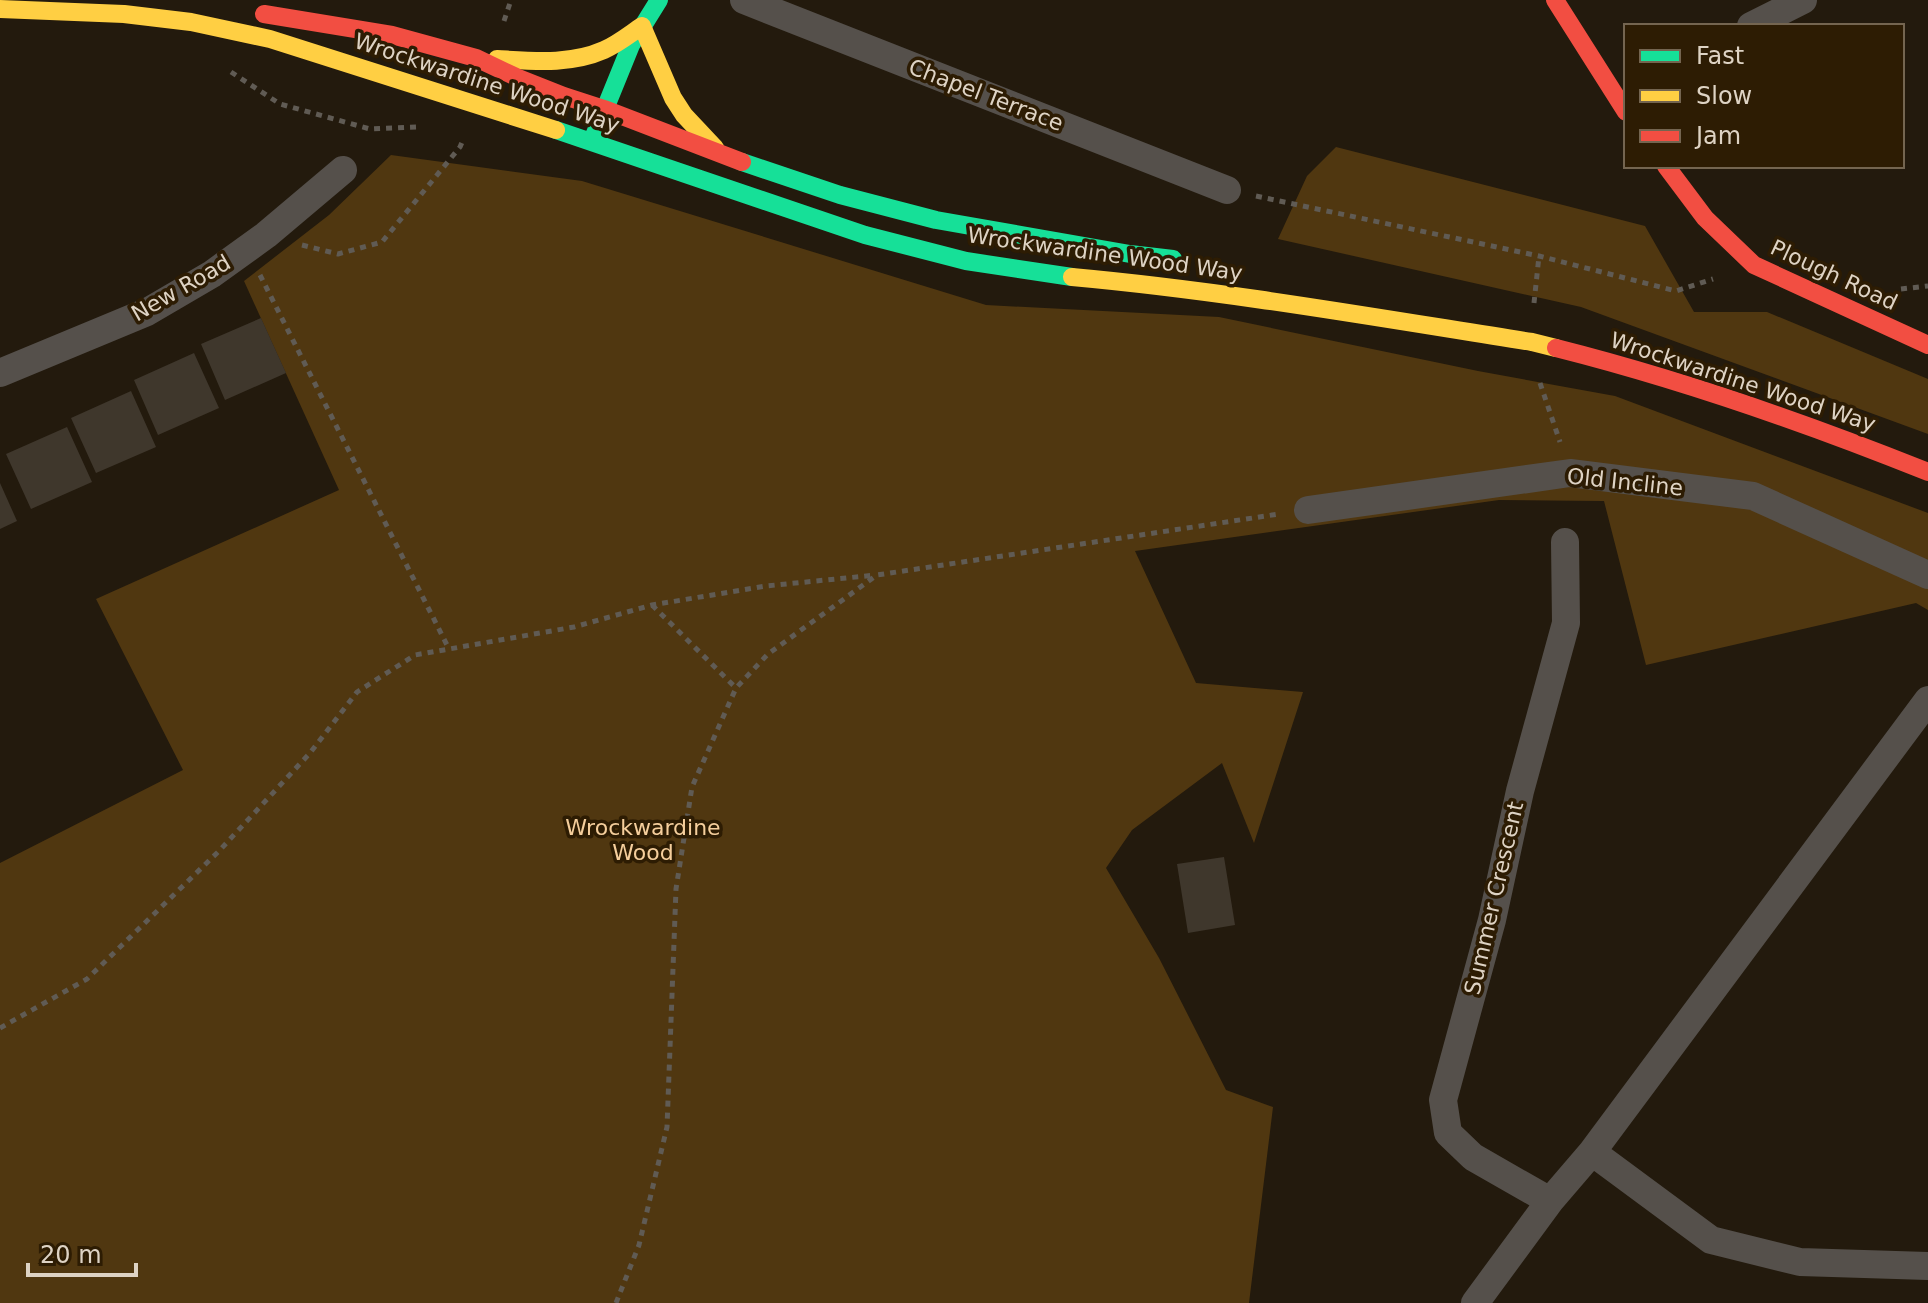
<svg xmlns="http://www.w3.org/2000/svg" width="1928" height="1303" font-family="'DejaVu Sans',sans-serif">
<style>
.green{fill:#503710}
.building{fill:#3f372c}
.lines{fill:none;stroke-linecap:round;stroke-linejoin:round}
.path{stroke:#605b54;stroke-width:5;stroke-dasharray:6 6;stroke-linecap:butt}
.street{stroke:#55504b;stroke-width:28}
.fast{stroke:#16e098;stroke-width:18}
.slow{stroke:#ffcf43;stroke-width:18}
.jam{stroke:#f24e42;stroke-width:18}
.labels{text-anchor:middle;dominant-baseline:central;stroke-width:7;stroke-linejoin:round;paint-order:stroke}
.street-label{font-size:22px;fill:#ded3c4;stroke:#2d1c03}
.park-label{font-size:22px;fill:#f5ce9c;stroke:#2d1c03}
</style>
<rect width="100%" height="100%" fill="#231a0d"/>
<path class="green" d="M1336,147L1645,226L1694,312H1767L1928,379V434L1581,307L1278,239L1307,176Z
M391,155L582,181L986,305L1219,317L1478,371L1615,396L1928,513V610L1916,603L1646,665L1604,501L1499,500L1135,551L1196,683L1303,692L1254,843L1222,763L1132,830L1106,868L1159,958L1226,1090L1273,1107L1249,1303H0V863L183,770L96,599L339,490L244,281L329,215Z"/>
<path class="building" d="M261,318L286,373L225,400L201,344Z
M194,353L219,408L158,435L134,380Z
M131,391L156,447L96,473L71,418Z
M67,427L92,482L31,509L6,454Z
M0,483L17,521L0,529Z
M1224,857L1235,925L1188,933L1177,864Z"/>
<g class="lines">
<path class="path" d="M504,21L511,0
M231,72L280,104L370,129L416,127
M1256,196L1539,256L1676,291L1713,279
M302,245L338,254L382,242L460,147L463,140
M260,275L449,649
M1901,289L1928,286
M1534,303L1539,256
M1540,383L1560,442
M652,605L736,688
M0,1028L87,979L219,851L310,753L357,692L415,655L574,627L652,605L766,586L876,575
M616,1303L639,1245L667,1127L676,889L692,787L736,688L768,654L877,575L1279,514"/>
<path class="street" d="M744,0L1227,190
M1751,26L1803,0
M0,373L147,312L212,274L266,235L343,170
M1308,510L1570,473L1753,496L1928,575
M1565,542L1566,623L1520,791L1492,920L1443,1100L1448,1133L1473,1157L1550,1201L1592,1152L1928,700
M1592,1152L1711,1240L1800,1262L1928,1266
M1475,1303L1550,1201"/>
<path class="fast" d="M556,130L865,235L966,261L1072,277
M594,136L631,45L659,0
M742,162L840,195L936,220L1130,254L1173,259"/>
<path class="slow" d="M0,9L124,14L191,22L270,39L556,130
M497,59C533,61 570,65 604,50C618,44 630,34 642,26L673,98L684,115L715,148
M1072,277C1226,291 1379,318 1532,342L1556,348"/>
<path class="jam" d="M1555,0L1626,112
M264,14L392,35L476,58L516,77L564,96L604,109L742,162
M1666,166L1705,218L1754,265L1928,345
M1556,348C1683,380 1806,423 1928,472"/>
</g>
<g class="labels">
<g class="street-label">
<text transform="translate(487 83) rotate(18)">Wrockwardine Wood Way</text>
<text transform="translate(986 95) rotate(21)">Chapel Terrace</text>
<text transform="translate(1105 254) rotate(8)">Wrockwardine Wood Way</text>
<text transform="translate(1834 275) rotate(25)">Plough Road</text>
<text transform="translate(181 288) rotate(-30)">New Road</text>
<text transform="translate(1743 382) rotate(18)">Wrockwardine Wood Way</text>
<text transform="translate(1625 482) rotate(6)">Old Incline</text>
<text transform="translate(1494 898) rotate(-77)">Summer Crescent</text>
</g>
<g class="park-label">
<text x="643" y="827">Wrockwardine<tspan x="643" dy="25">Wood</tspan></text>
</g>
</g>
<rect x="1624" y="24" width="280" height="144" fill="#2d1c03" stroke="#746550" stroke-width="2"/>
<rect x="1640" y="50" width="40" height="12" fill="#16e098" stroke="#746550" stroke-width="2"/>
<text x="1696" y="64" font-size="24" fill="#ded3c4">Fast</text>
<rect x="1640" y="90" width="40" height="12" fill="#ffcf43" stroke="#746550" stroke-width="2"/>
<text x="1696" y="104" font-size="24" fill="#ded3c4">Slow</text>
<rect x="1640" y="130" width="40" height="12" fill="#f24e42" stroke="#746550" stroke-width="2"/>
<text x="1696" y="144" font-size="24" fill="#ded3c4">Jam</text>
<path d="M28 1263v12h108v-12" fill="none" stroke="#ded3c4" stroke-width="4"/>
<text x="40" y="1263" font-size="24" fill="#ded3c4" stroke="#2d1c03" stroke-width="6" paint-order="stroke">20 m</text>
</svg>
